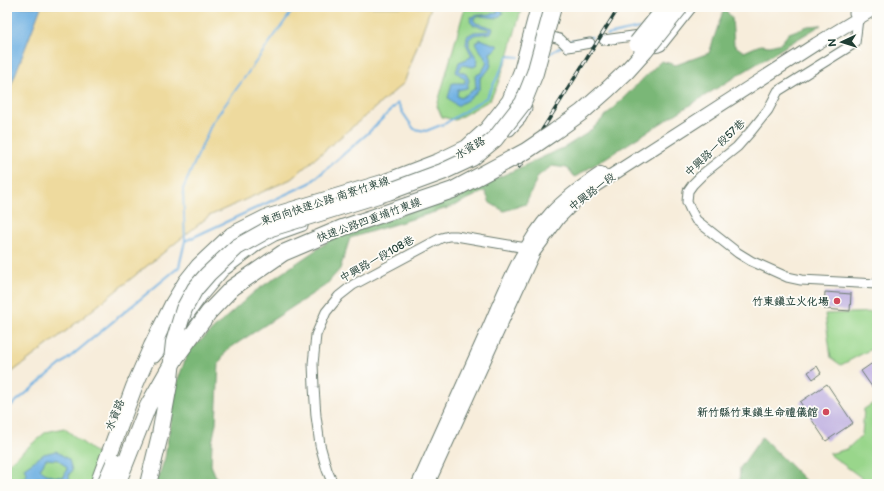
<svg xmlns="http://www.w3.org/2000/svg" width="884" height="491" font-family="'Balsamiq Sans','LXGW WenKai TC',sans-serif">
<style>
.green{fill:#99d68b;stroke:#5c8a60}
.forest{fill:#7ab777;stroke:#4c7a56}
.sand{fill:#eeda9e;stroke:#868c69}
.water{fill:#6eb0e2;stroke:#46768b;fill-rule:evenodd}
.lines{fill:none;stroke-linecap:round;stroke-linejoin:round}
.stream{stroke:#6eb0e2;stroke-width:2}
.building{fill:#bfb0e1}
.street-casing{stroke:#6b7b6e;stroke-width:11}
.secondary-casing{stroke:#6b7b6e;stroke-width:14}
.highway-casing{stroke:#6b7b6e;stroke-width:18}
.street{stroke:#fff;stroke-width:9}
.secondary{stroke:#fff;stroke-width:12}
.highway{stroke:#fff;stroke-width:16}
.rail-casing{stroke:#1f3d34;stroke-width:3.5}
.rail{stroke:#fdfcf7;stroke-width:2;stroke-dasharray:6;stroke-linecap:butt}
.highway-bridge-casing{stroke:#6b7b6e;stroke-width:18;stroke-linecap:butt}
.highway-bridge{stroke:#fff;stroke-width:16}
.poi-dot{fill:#d1495b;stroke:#fdfcf7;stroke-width:1.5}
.labels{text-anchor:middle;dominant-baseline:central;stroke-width:3.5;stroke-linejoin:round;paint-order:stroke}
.street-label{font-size:11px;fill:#1f3d34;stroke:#fdfcf7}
.poi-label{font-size:11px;font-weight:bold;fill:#1f3d34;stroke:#fdfcf7;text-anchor:end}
</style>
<rect width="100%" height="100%" fill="#fdfcf7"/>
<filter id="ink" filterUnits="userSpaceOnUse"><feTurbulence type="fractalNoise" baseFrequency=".025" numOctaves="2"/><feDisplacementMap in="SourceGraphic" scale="8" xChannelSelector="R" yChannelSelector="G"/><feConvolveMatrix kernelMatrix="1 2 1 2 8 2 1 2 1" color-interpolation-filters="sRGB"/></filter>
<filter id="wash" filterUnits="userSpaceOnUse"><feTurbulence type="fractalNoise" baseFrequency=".012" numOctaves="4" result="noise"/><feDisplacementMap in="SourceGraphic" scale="16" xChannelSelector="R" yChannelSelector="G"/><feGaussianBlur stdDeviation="0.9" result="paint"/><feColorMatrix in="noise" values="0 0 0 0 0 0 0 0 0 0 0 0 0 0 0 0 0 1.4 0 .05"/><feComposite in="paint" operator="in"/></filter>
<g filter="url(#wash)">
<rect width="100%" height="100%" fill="#f7eddb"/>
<path class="green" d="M465,7H522L508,56L497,86L490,100L455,120L442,117L437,106Z
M877,312V346L841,365L831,358L825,314Z
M877,401V484H870L829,454L847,449L862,435L864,409Z
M64,428L102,458L94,484H7V465L46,432Z"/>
<path class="forest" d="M724,8L732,18L734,45L744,52L760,45L770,46L781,43L789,33L808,26L821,25L730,80L575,177L567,168L552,166L538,176L526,204L504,211L490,203L485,191L451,207L350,238L340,269L326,285L227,350L219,363L216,423L212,443L211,465L219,484H156L165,458L176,385L188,352L254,292L332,239L460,193L506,174L565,147L589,132L661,61L676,65L709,53Z
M762,437L809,484H739L740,468Z"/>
<path class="sand" d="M7,7H431L404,83L291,179L209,216L66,331L7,376Z"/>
<path class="water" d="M7,7H41L7,96Z
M486,7H495L500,8L503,13L498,18L480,16L473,19L476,23L493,28L491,33L474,35L469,39V46L478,60L476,66L473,67L462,65L459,71L466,74L469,80L467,88L458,90L457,96L461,98L476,88L475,76L482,72L487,62L482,53L475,43L480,39L499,46L496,49L490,53C494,66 489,71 480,78V88L471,98L457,106L448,98L452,83H465V79L456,72L459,62L467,59L472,56L466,44L467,36L474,32L489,31V29L473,25L470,21L471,17C480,14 489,15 497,13L498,10Z
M56,451L69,460L72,470L69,475L70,484H52L46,477L31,479L21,484H14L27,475L24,468L44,454ZM46,459L59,460L67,468L64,477C55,477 46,476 40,469Z"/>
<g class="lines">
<path class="stream" d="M607,35L639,28
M567,42L573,40L592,37
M551,53L562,46
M185,241L310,183L367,134L398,103L403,113L414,129L426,131L446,123L487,97L508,56L519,57
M7,409L179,267L185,241L183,189L212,123L295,7"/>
</g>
<g id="blocks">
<path class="building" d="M825,292L851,294L850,311L824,309Z
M877,360V394L861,371Z
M817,366L821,373L813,379L808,372Z
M827,384L853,423L826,441L800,402Z"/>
</g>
</g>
<g filter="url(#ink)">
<use href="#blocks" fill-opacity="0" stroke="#6b7b6e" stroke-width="1"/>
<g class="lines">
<defs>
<path id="street" d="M854,13L858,19L855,43L778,91L768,110L752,130L737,147L704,173L693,184L688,191L687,202L691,211L696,220L738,253L751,261L767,268L787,277L801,280L877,284
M542,34L560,39L568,47L590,43
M604,40L640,35
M647,44C652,48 656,49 661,46L692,7
M510,131L521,119L527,108
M215,275L227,269L259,245L275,236L303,226
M184,322L202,297L224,271
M155,358L172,337
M333,484L327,470L320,445L316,416L314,387L313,364L316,335L326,312L339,296L353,285L441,238L449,236H456L526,248"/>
<path id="secondary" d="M418,484C441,433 464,381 488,329C505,290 522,245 551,213C566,197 583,185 601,173
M428,484L534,252L559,218L575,202L595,186L816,44L877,7"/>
<path id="highway" d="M100,479L134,387L152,346L173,304L187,281L199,266L232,235L266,218L386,182L438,162L467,148L487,130L510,101L522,71L539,7"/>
</defs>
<use href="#street" class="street-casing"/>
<use href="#secondary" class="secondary-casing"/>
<use href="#highway" class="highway-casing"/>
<use href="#street" class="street"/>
<use href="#secondary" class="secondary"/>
<use href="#highway" class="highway"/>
<defs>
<path id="rail" d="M519,167L619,7"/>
</defs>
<use href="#rail" class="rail-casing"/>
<use href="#rail" class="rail"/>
<defs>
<path id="highway-bridge" d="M637,43L666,7
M105,484L115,461
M117,484L148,406L176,357L209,312L232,288L283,253L342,228L453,190L526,151L554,132L582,112L608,89L627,71L645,51L680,7
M148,484L160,435L170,379L174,342L184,309L195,289L208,274L237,247L271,228L388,192L442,172L472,158L495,139L523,103L535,73L553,7"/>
</defs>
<use href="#highway-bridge" class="highway-bridge-casing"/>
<use href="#highway-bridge" class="highway-bridge"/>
</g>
</g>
<g class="poi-dot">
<circle cx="837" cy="301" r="4"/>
<circle cx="826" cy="412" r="4"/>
</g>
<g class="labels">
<g class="street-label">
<text transform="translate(470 148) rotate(-31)">水資路</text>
<text transform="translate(715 148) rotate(-43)">中興路一段57巷</text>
<text transform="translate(592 192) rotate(-37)">中興路一段</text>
<text transform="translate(325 201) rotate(-18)">東西向快速公路 南寮竹東線</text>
<text transform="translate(369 220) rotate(-20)">快速公路四重埔竹東線</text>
<text transform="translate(377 259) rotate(-29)">中興路一段108巷</text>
<text transform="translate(115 415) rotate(-68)">水資路</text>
</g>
<g class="poi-label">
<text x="829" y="301">竹東鎮立火化場</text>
<text x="818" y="412">新竹縣竹東鎮生命禮儀館</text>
</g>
</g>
<rect width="884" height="491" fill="none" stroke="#fdfcf7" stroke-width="24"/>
<g transform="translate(842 42) rotate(266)" stroke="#fdfcf7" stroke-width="3" paint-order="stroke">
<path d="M0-3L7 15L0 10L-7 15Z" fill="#1f3d34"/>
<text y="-6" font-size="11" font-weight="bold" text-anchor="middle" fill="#1f3d34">N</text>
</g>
</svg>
